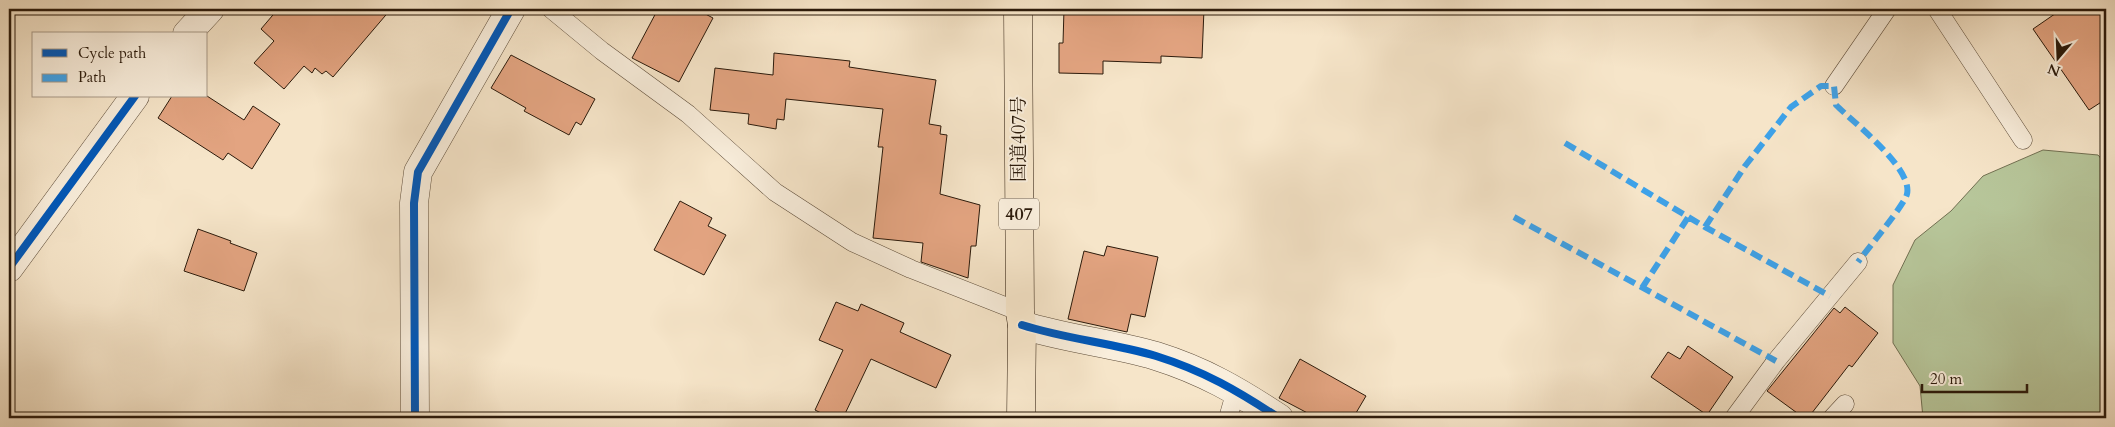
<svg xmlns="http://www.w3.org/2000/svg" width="2115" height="427" font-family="Cardo,'Noto Serif JP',serif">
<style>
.green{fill:#b7c69a;stroke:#717052}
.building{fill:#e3a481;stroke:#2b1a0b}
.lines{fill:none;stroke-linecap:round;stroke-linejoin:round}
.service-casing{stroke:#5e4d3a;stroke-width:19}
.minor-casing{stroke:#5e4d3a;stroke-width:29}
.trunk-casing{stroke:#2b1a0b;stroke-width:29}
.service{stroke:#f9eedc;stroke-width:18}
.minor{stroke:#f9eedc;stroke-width:28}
.trunk{stroke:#f6e5c9;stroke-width:28}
.quiet{stroke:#3ea2e9;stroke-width:6;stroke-dasharray:12 6;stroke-linecap:butt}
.cycleway-casing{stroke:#f9eedc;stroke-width:11}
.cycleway{stroke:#0057b8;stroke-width:8}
.labels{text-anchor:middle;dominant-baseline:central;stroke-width:4;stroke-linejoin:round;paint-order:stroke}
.shield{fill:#f9eedc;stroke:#695a4a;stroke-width:1}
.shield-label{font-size:18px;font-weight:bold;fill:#2b1a0b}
.street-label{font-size:19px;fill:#2b1a0b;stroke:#f9eedc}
</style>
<rect width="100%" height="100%" fill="#f6e5c9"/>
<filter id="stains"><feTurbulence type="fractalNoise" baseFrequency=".004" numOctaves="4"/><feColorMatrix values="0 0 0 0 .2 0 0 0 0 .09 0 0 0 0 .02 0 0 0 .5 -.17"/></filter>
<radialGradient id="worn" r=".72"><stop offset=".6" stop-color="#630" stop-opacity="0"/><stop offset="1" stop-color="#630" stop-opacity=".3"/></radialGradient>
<path class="green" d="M2043,150L2098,155L2106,164V418H1923L1920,386L1893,343V285L1915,240L1951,211L1983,176Z"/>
<path class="building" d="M278,9H391L333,77L326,71L322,74L315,68L312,73L304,66L284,89L254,63L274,41L261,29Z
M658,9H696L713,18L679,82L632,58Z
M1064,9H1204L1202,58L1161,56V63L1103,61V74L1059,73V43H1063Z
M2062,9H2106V99L2089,110L2033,29Z
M774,53L850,61L849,67L936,80L929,124L941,126L940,134L947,135L940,194L980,205L976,246H971L968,278L921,262L923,243L873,238L883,147H878L883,109L786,99L784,120L777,119L776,129L748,124L749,114L710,110L715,68L773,75Z
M511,55L595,99L581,125L576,122L569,135L524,111L526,108L491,88Z
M172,96H207L244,120L253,106L280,124L252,169L228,153L223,160L158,118Z
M680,201L712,218L708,226L726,235L704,275L654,250Z
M198,229L231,241L230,243L257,253L244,291L184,271Z
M1107,246L1158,257L1145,317L1131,314L1127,332L1068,319L1084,251L1104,256Z
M836,302L858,311L861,304L904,323L900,332L951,355L936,388L871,359L843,418H831L815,410L843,350L819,340Z
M1845,307L1878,333L1852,367L1849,365L1808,418H1804L1767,391L1834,308L1840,313Z
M1688,346L1733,377L1707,415L1651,377L1668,352L1680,359Z
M1300,359L1366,396L1353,418H1317L1279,398Z"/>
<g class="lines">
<defs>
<path id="service" d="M551,9L602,51L688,114L775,192L852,242L911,269L1020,312
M1937,9L2023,140
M1834,86L1887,9
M1228,418L1236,390
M1734,418L1776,361L1858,262
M1832,418L1845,404"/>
<path id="minor" d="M187,34L210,9
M9,268L135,96
M1022,325C1066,339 1112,343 1156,356C1204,371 1238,391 1279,418
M415,418L414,203L418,172L511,9"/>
<path id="trunk" d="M1018,9L1020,312L1022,325L1021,418"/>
</defs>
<use href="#service" class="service-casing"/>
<use href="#minor" class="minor-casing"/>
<use href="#trunk" class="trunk-casing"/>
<use href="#service" class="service"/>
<use href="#minor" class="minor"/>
<use href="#trunk" class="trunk"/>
<path class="quiet" d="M1565,143L1705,227L1830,296
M1514,217L1776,361
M1705,227L1745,166L1791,107L1821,86H1834L1836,105C1854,123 1913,168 1907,194C1905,204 1866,251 1858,262
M1642,288L1689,216"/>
<defs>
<path id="cycleway" d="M9,268L135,96
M1022,325C1066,339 1112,343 1156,356C1204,371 1238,391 1279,418
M415,418L414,203L418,172L511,9"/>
</defs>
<use href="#cycleway" class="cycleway-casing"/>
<use href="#cycleway" class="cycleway"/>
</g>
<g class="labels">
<rect class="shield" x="999" y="198.5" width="40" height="31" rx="4"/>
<g class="shield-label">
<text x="1019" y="214">407</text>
</g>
<g class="street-label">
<text transform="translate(1019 139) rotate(-90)">国道407号</text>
</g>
</g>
<rect width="2115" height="427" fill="none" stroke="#f6e5c9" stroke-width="30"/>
<rect x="10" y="10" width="2095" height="407" fill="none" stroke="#2b1a0b" stroke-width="2.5"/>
<rect x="15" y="15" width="2085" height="397" fill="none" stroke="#2b1a0b"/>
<rect x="32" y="32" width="175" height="65" fill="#f9eedc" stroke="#a79988"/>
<rect x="42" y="49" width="25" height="8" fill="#0057b8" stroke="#a79988"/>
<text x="78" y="58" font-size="15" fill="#2b1a0b">Cycle path</text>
<rect x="42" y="74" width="25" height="8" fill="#3ea2e9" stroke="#a79988"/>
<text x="78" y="82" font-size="15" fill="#2b1a0b">Path</text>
<g transform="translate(2058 58) rotate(199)" stroke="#f9eedc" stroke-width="4" paint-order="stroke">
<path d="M0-4L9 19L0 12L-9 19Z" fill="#2b1a0b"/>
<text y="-8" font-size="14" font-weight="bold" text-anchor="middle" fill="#2b1a0b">N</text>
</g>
<path d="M1922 384v8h105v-8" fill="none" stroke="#2b1a0b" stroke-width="2.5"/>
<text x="1930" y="384" font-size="15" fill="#2b1a0b" stroke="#f9eedc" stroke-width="4" paint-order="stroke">20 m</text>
<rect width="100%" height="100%" filter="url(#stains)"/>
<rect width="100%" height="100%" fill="url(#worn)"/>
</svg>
